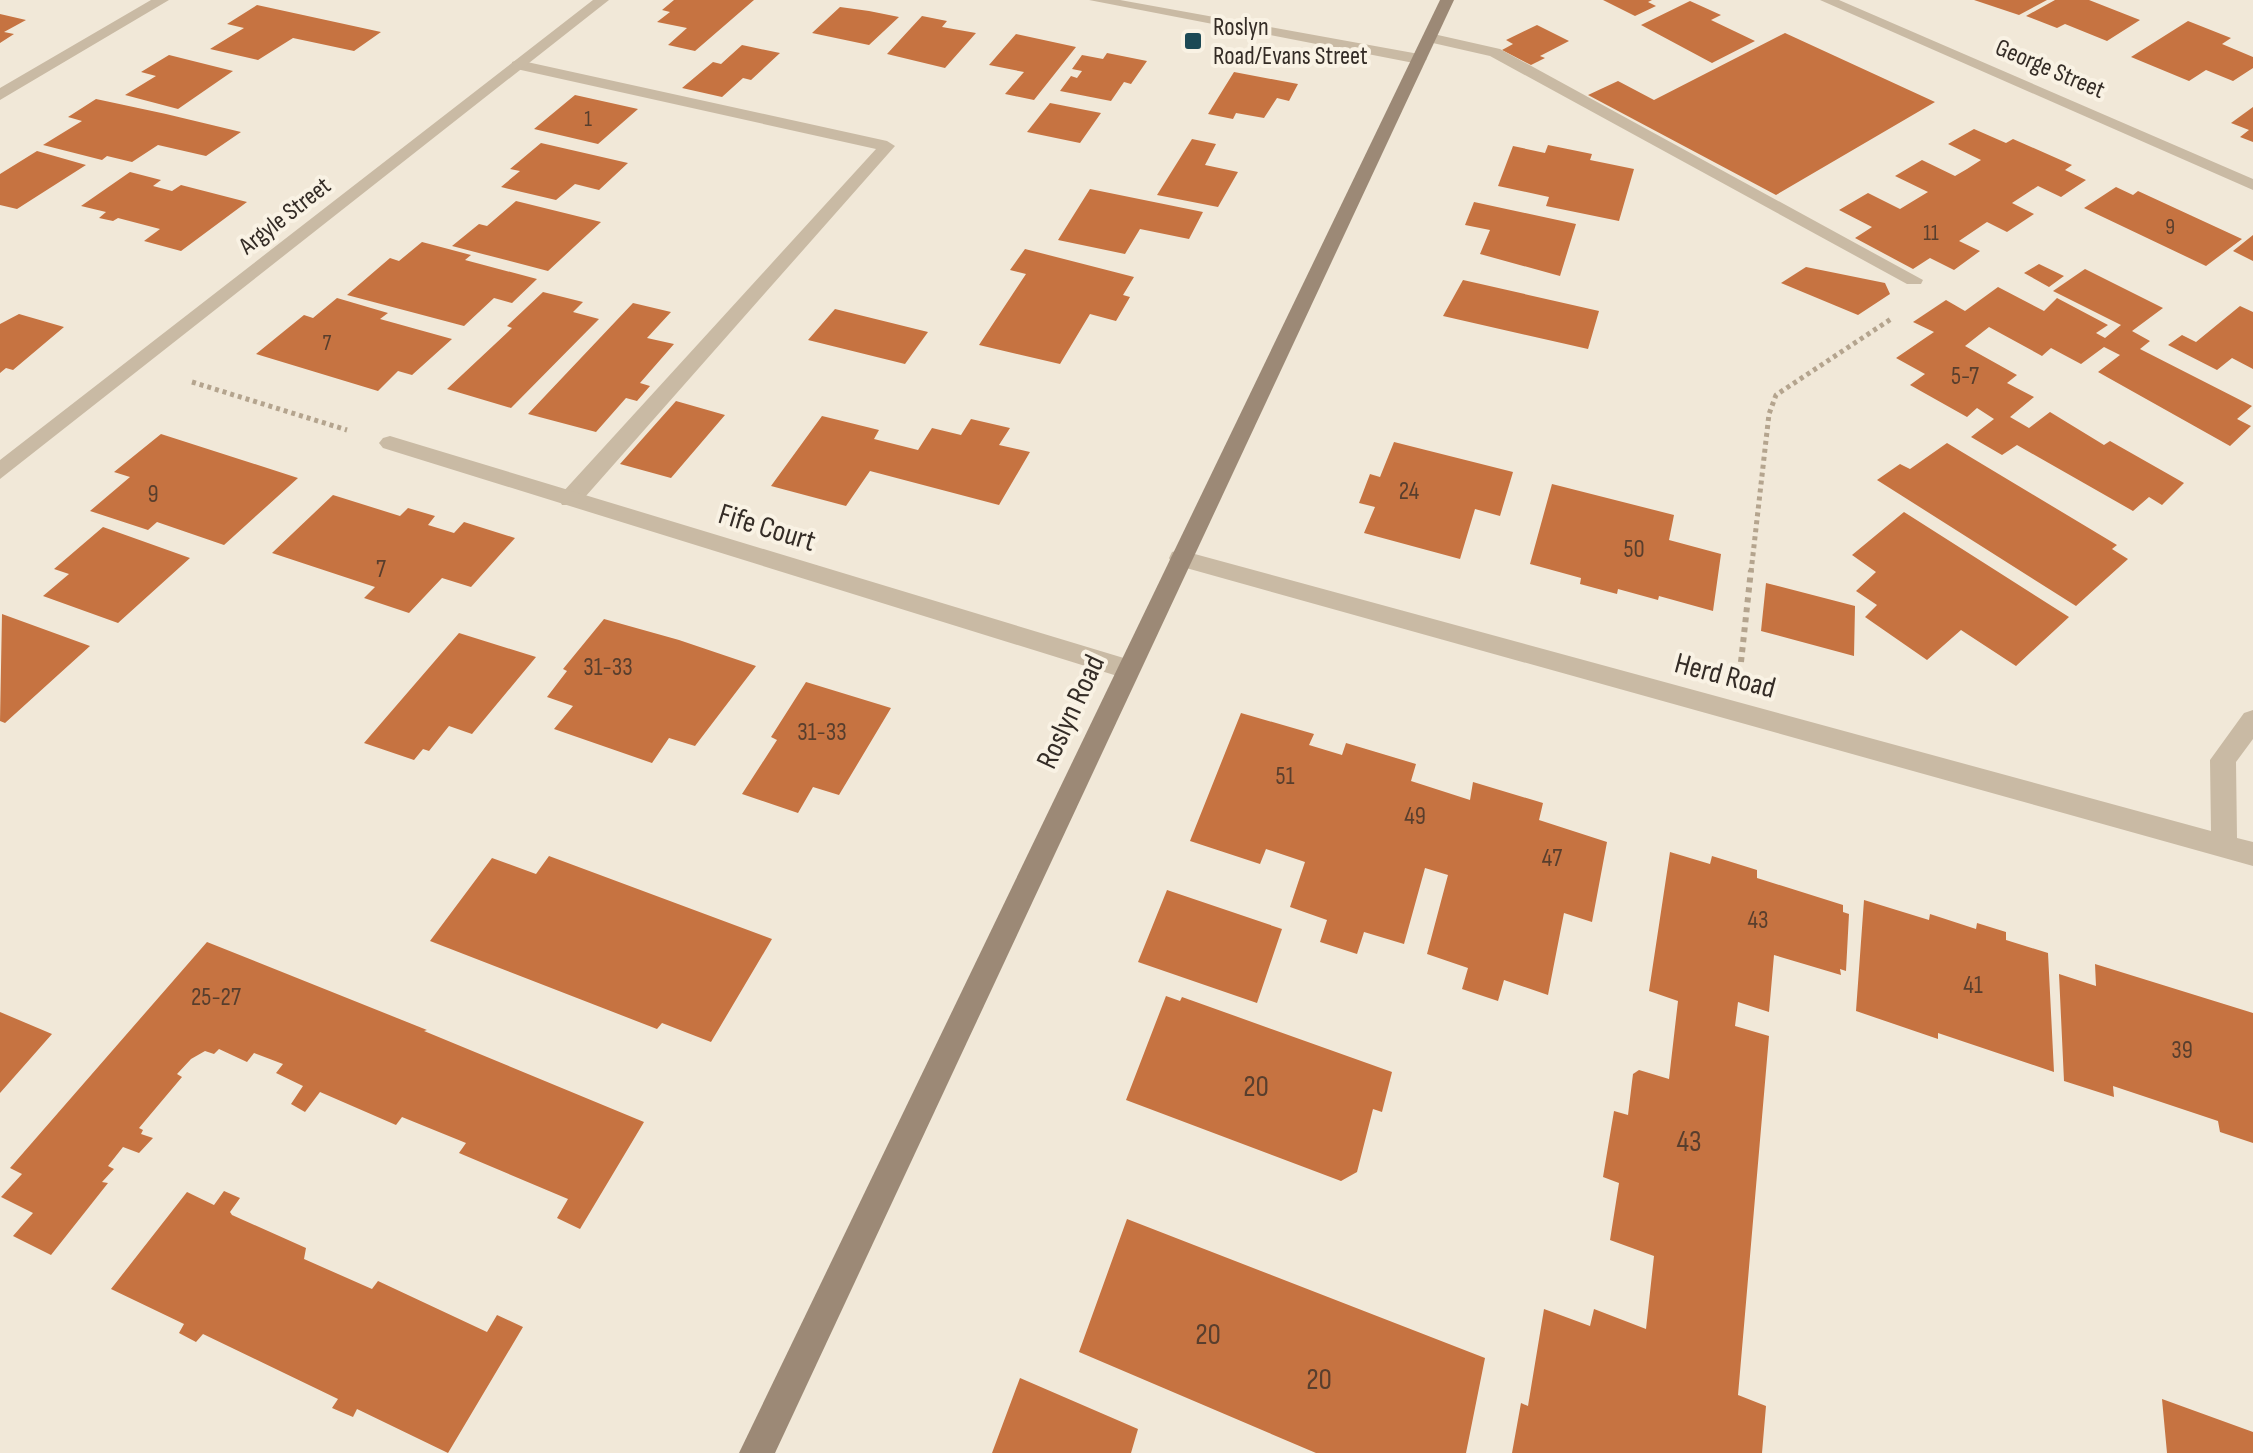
<svg xmlns="http://www.w3.org/2000/svg" width="2253" height="1453" font-family="'Sofia Sans Condensed',sans-serif">
<style>
.building{fill:#c67341}
.lines{fill:none;stroke-linecap:round;stroke-linejoin:round}
.path-far1{stroke:#b4a48e;stroke-width:5;stroke-dasharray:4 4;stroke-linecap:butt}
.path{stroke:#b4a48e;stroke-width:6;stroke-dasharray:5 5;stroke-linecap:butt}
.lane{fill:#c9baa4;fill-rule:evenodd}
.street{fill:#c9baa4;fill-rule:evenodd}
.secondary{fill:#9c8976;fill-rule:evenodd}
.poi-dot{fill:#1c4955;stroke:#f9f2e4;stroke-width:4}
.labels{text-anchor:middle;dominant-baseline:central;stroke-width:8;stroke-linejoin:round;paint-order:stroke}
.far-number-label{font-size:22px;fill:#583e2d}
.far-poi-label{font-size:25px;fill:#342c26;stroke:#f9f2e4;text-anchor:start}
.far-street-label{font-size:25px;fill:#342c26;stroke:#f9f2e4}
.number-label{font-size:25px;fill:#583e2d}
.street-label{font-size:30px;fill:#342c26;stroke:#f9f2e4}
.near-number-label{font-size:30px;fill:#583e2d}
</style>
<rect width="100%" height="100%" fill="#f1e8d8"/>
<path class="building" d="M674,0H754L695,51L668,45L687,28L657,22L670,12L662,10Z
M1603,0H1652L1648,2L1656,6L1635,16Z
M1974,0H2047L2019,15Z
M2055,0H2089L2140,20L2107,41L2065,24L2057,28L2026,16Z
M1690,1L1721,15L1711,20L1755,41L1712,63L1641,25Z
M257,5L381,32L354,51L293,38L258,60L210,49L244,28L227,24Z
M840,7L869,11L899,17L869,45L812,33Z
M0,14L26,20L4,32L14,34L0,43Z
M922,16L947,21L942,27L976,33L945,68L887,54Z
M2188,21L2231,38L2222,44L2253,57V68L2233,81L2206,70L2189,81L2131,57Z
M1537,25L1569,41L1540,56L1545,58L1531,65L1502,50L1513,44L1506,40Z
M1785,33L1935,102L1776,195L1588,95L1618,81L1654,100Z
M1016,34L1076,47L1034,100L1005,94L1024,72L989,65Z
M742,45L780,53L751,80L743,78L722,97L682,88L713,62L721,64Z
M1107,53L1147,61L1131,84L1124,82L1111,101L1060,91L1071,76L1077,78L1082,71L1072,69L1082,55L1103,59Z
M169,55L233,71L178,109L125,95L156,76L141,72Z
M1234,72L1298,84L1289,101L1277,98L1264,118L1236,113L1233,119L1208,114Z
M575,95L638,109L598,144L534,129Z
M96,99L166,114L241,132L206,156L158,145L132,162L107,156L102,160L43,145L82,121L68,117Z
M1050,103L1101,113L1080,143L1027,132Z
M2253,107V142L2240,137L2249,130L2231,123Z
M1974,129L2006,143L2013,139L2072,165L2065,170L2086,180L2061,197L2038,186L2012,203L2034,214L2007,232L1987,222L1959,241L1980,251L1954,270L1930,258L1913,269L1855,238L1872,227L1839,210L1868,193L1900,209L1928,192L1895,176L1922,160L1955,176L1967,169L1981,160L1948,144Z
M1192,139L1216,144L1205,165L1238,172L1218,207L1157,195Z
M541,143L628,163L599,190L575,184L556,200L501,187L520,171L510,169Z
M1548,145L1592,154L1590,160L1634,169L1619,221L1546,206L1549,197L1498,186L1513,146L1545,153Z
M37,151L86,165L17,209L0,205V174Z
M130,172L161,180L153,186L172,191L181,185L247,202L181,251L144,241L160,229L118,218L113,221L99,218L106,212L81,206Z
M2116,187L2133,195L2138,191L2242,239L2206,266L2084,208Z
M1090,189L1203,212L1189,239L1140,229L1125,254L1058,240Z
M516,201L601,222L548,271L452,246L479,224L487,226Z
M1474,202L1576,224L1560,276L1480,254L1490,230L1465,225Z
M2253,235V261L2233,251Z
M422,242L471,255L465,260L537,279L512,303L494,298L464,326L347,295L390,258L399,261Z
M1025,249L1134,277L1123,295L1130,297L1116,321L1090,314L1060,364L979,345L1026,274L1010,270Z
M2039,264L2064,276L2049,287L2024,273Z
M1806,267L1885,283L1890,294L1858,315L1781,283Z
M2085,269L2163,308L2132,331L2150,341L2140,349L2252,406L2237,419L2251,426L2230,446L2098,372L2120,355L2104,347L2081,364L2051,348L2042,356L1989,327L1965,346L2017,375L2007,383L2034,397L2010,417L2029,428L2050,412L2104,445L2110,441L2184,483L2162,505L2149,497L2133,511L2017,445L2002,455L1971,437L1994,419L1977,408L1967,417L1910,385L1925,374L1896,358L1934,332L1913,322L1946,300L1965,311L1998,287L2044,311L2057,298L2108,325L2096,333L2105,338L2121,325L2053,291Z
M1463,280L1599,311L1588,349L1443,316Z
M543,292L583,302L573,312L599,319L511,408L447,389L512,328L507,326Z
M337,298L388,313L380,319L452,339L412,375L398,371L378,391L256,354L304,315L313,318Z
M633,303L671,312L647,338L674,344L640,383L650,386L637,401L626,398L596,432L528,414Z
M2240,306L2253,312V369L2232,358L2217,370L2168,345L2182,335L2196,342Z
M835,309L928,332L905,364L808,340Z
M19,314L64,327L13,370L6,368L0,373V324Z
M676,401L725,415L671,478L620,464Z
M822,416L879,430L874,439L918,450L932,428L961,435L971,419L1010,428L999,445L1030,452L999,505L870,471L846,506L771,486Z
M161,434L298,478L224,545L157,522L148,530L90,511L130,477L114,472Z
M1394,442L1513,472L1500,516L1475,509L1460,559L1364,533L1375,507L1359,503L1370,474L1380,477Z
M1947,443L2117,545L2112,549L2128,559L2076,606L1877,480L1900,464L1910,469Z
M1552,484L1674,515L1669,540L1721,554L1713,611L1659,596L1658,600L1618,589L1617,594L1580,584L1581,578L1530,564Z
M333,495L400,516L408,508L435,516L428,525L454,533L464,522L515,538L471,587L442,578L409,613L364,598L375,587L272,553Z
M1904,512L2069,617L2016,666L1961,630L1927,660L1865,617L1877,605L1856,591L1876,572L1852,555Z
M103,527L190,558L118,623L43,596L69,574L54,569Z
M1766,583L1855,606L1854,656L1761,631Z
M2,614L90,646L5,723L0,721Z
M604,619L679,640L756,666L695,746L669,738L652,763L554,729L573,706L547,697L567,671L563,669Z
M459,633L536,657L472,734L449,726L429,751L423,749L414,760L364,743Z
M806,682L891,708L839,795L813,787L798,813L742,794L777,740L771,737Z
M1241,713L1314,734L1309,745L1342,755L1346,743L1416,764L1411,781L1470,800L1473,782L1543,803L1539,820L1607,842L1592,922L1564,913L1548,995L1504,980L1498,1001L1462,989L1468,968L1427,954L1448,875L1425,868L1404,944L1364,932L1357,954L1320,942L1327,920L1290,907L1305,862L1266,849L1260,864L1190,841Z
M1670,852L1710,864L1712,856L1757,870V878L1843,905V912L1849,914L1846,971L1840,969L1841,975L1774,955L1769,1012L1738,1002L1735,1026L1769,1036L1738,1395L1766,1406L1762,1453H1512L1521,1403L1528,1406L1544,1309L1590,1326L1594,1309L1646,1329L1654,1256L1610,1240L1619,1183L1603,1177L1614,1111L1628,1115L1633,1074L1639,1070L1669,1079L1678,1001L1649,991Z
M549,856L772,939L711,1042L662,1023L657,1029L430,941L492,858L536,874Z
M1167,890L1282,929L1257,1003L1138,962Z
M1864,900L1929,920L1930,914L1976,929L1977,923L2006,932V940L2048,953L2054,1072L1938,1033V1039L1856,1011Z
M207,942L427,1030L424,1031L644,1122L580,1229L557,1218L568,1199L459,1153L466,1143L402,1117L396,1125L320,1092L305,1112L291,1104L303,1086L276,1073L283,1064L254,1053L247,1062L219,1049L214,1054L205,1051L191,1059L177,1074L182,1077L139,1128L143,1130L141,1134L153,1138L139,1153L123,1147L108,1166L114,1169L102,1182L108,1183L51,1255L13,1236L33,1213L1,1197L22,1174L10,1168Z
M2095,964L2253,1013V1143L2220,1132L2218,1121L2113,1086L2114,1097L2064,1081L2059,974L2096,986Z
M1166,996L1180,1001L1182,997L1392,1072L1382,1112L1373,1109L1357,1172L1341,1181L1126,1100Z
M0,1012L52,1034L0,1093Z
M224,1191L240,1198L230,1212L232,1215L306,1248L304,1259L372,1289L378,1281L487,1332L497,1315L523,1327L448,1453L357,1409L353,1417L332,1408L338,1399L203,1334L196,1342L179,1333L184,1324L111,1289L187,1192L214,1205Z
M1127,1219L1485,1358L1466,1453H1316L1079,1352Z
M1020,1378L1138,1429L1131,1453H992Z
M2162,1399L2253,1432V1453H2167Z"/>
<g class="lines">
<path class="path-far1" d="M192,382L347,430
M1751,572L1769,414L1776,395L1891,319"/>
<path class="path" d="M1741,662L1751,570"/>
<path class="lane" d="M1429,33L1500,49L1923,280L1921,284H1907L1490,56L1424,41V35Z
M518,60L887,141L895,146L578,505H562L559,499L562,493L876,149L512,68V62Z"/>
<path class="street" d="M151,0H169L0,100V88Z
M593,0H609L0,479V460Z
M1089,0H1120L1419,54L1427,59L1419,64Z
M1820,0H1839L2253,179V190Z
M390,436L1127,659L1136,662L1139,669L1136,676L1127,679L383,448L379,443L383,438Z
M1180,550L2211,831L2210,760L2244,713L2253,710V739L2236,762L2237,838L2253,842V866L1172,564L1169,558L1172,552Z"/>
<path class="secondary" d="M1440,0H1454L775,1453H739Z"/>
</g>
<rect class="poi-dot" x="1183" y="31" width="20" height="20" rx="5"/>
<g class="labels">
<g class="far-number-label">
<text x="588" y="119">1</text>
<text x="2170" y="227">9</text>
<text x="1931" y="233">11</text>
<text x="327" y="343">7</text>
</g>
<g class="far-poi-label">
<text x="1213" y="27">Roslyn<tspan x="1213" dy="29">Road/Evans Street</tspan></text>
</g>
<g class="far-street-label">
<text transform="translate(2050 69) rotate(23)">George Street</text>
<text transform="translate(285 216) rotate(-38)">Argyle Street</text>
</g>
<g class="number-label">
<text x="1965" y="376">5-7</text>
<text x="1409" y="491">24</text>
<text x="153" y="494">9</text>
<text x="1634" y="549">50</text>
<text x="381" y="569">7</text>
<text x="608" y="667">31-33</text>
<text x="822" y="732">31-33</text>
<text x="1285" y="776">51</text>
<text x="1415" y="816">49</text>
<text x="1552" y="858">47</text>
<text x="1758" y="920">43</text>
<text x="1973" y="985">41</text>
<text x="216" y="997">25-27</text>
<text x="2182" y="1050">39</text>
</g>
<g class="street-label">
<text transform="translate(767 528) rotate(17)">Fife Court</text>
<text transform="translate(1725 676) rotate(15)">Herd Road</text>
<text transform="translate(1071 712) rotate(-65)">Roslyn Road</text>
</g>
<g class="near-number-label">
<text x="1256" y="1087">20</text>
<text x="1689" y="1142">43</text>
<text x="1208" y="1335">20</text>
<text x="1319" y="1380">20</text>
</g>
</g>
</svg>
